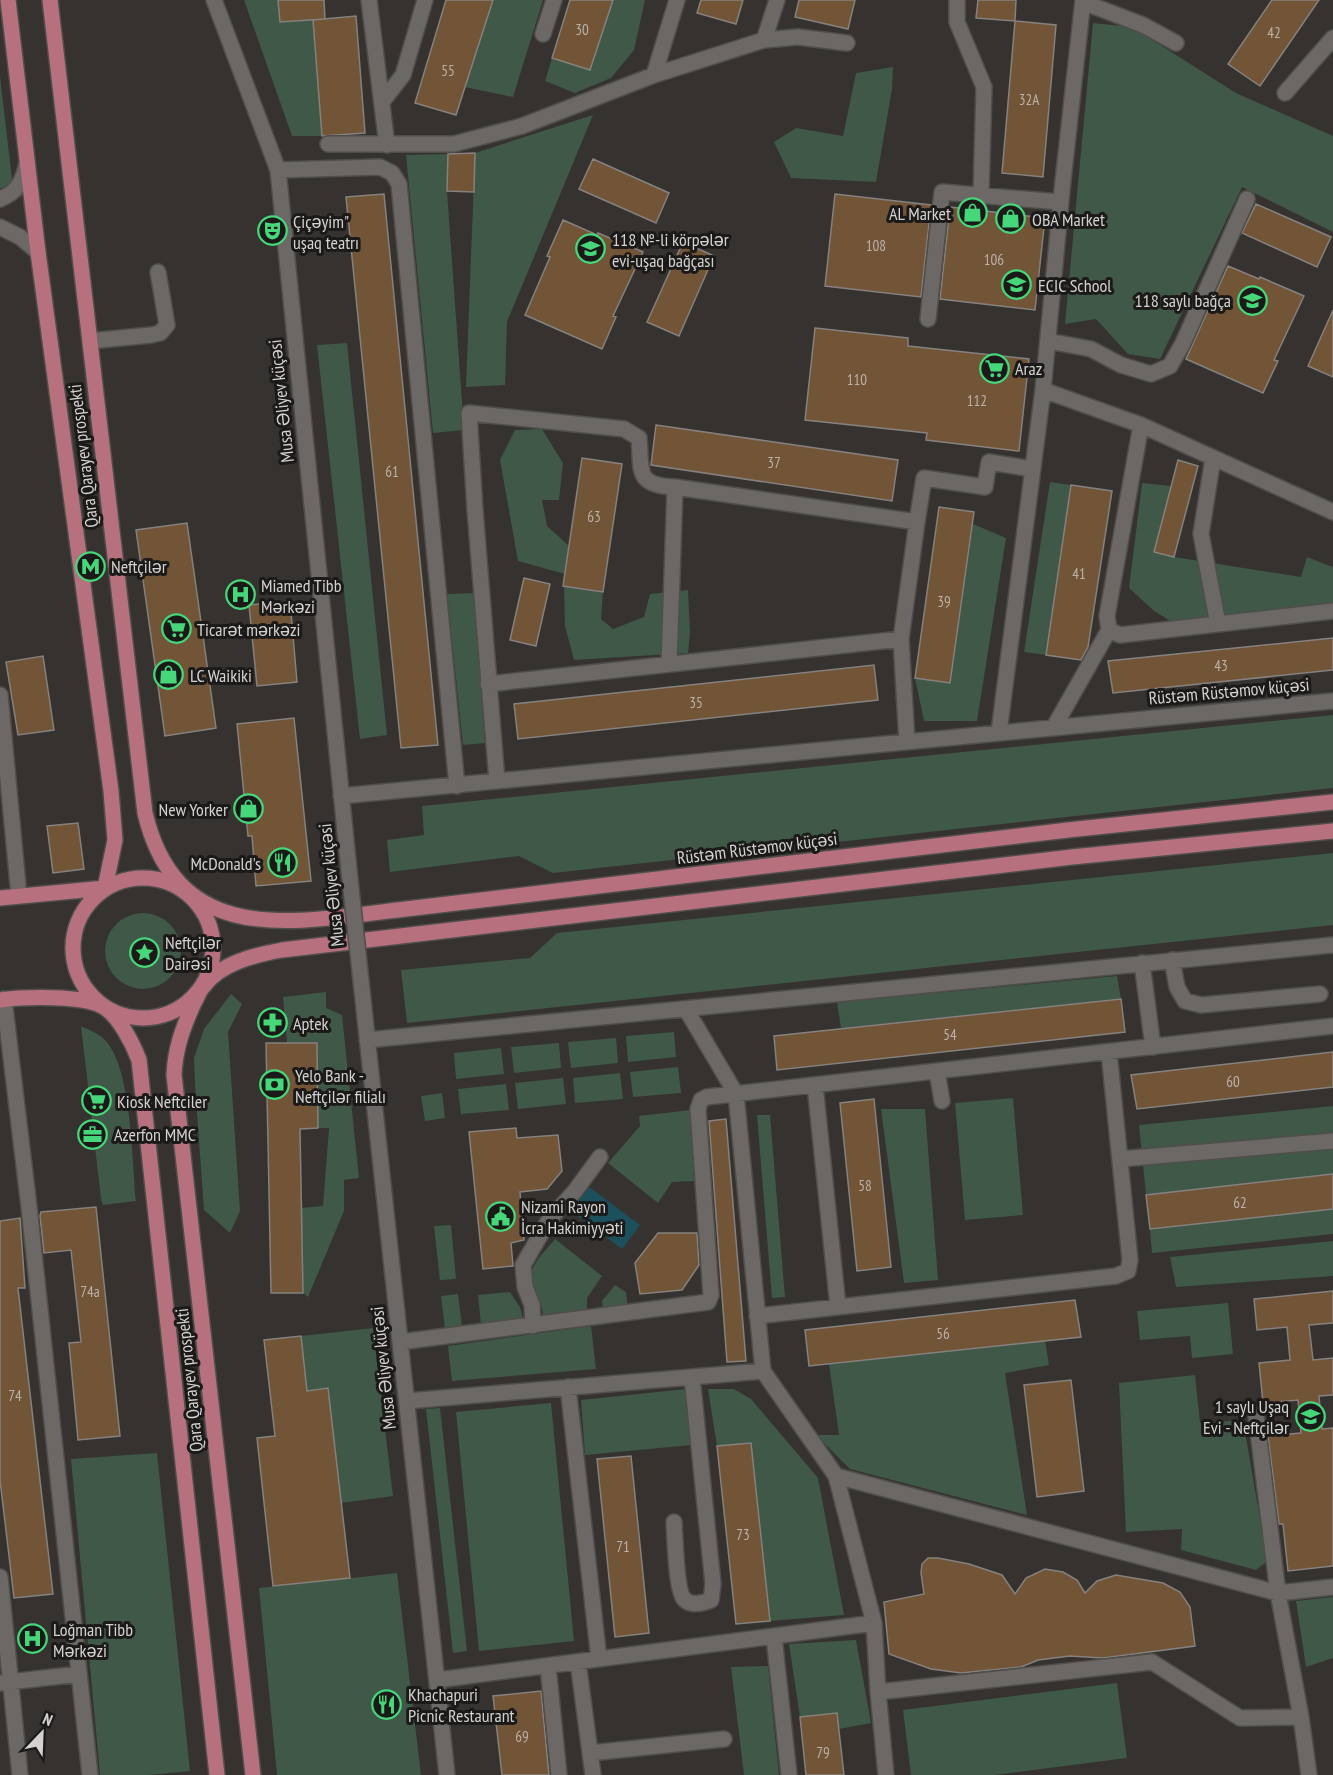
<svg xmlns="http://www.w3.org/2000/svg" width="1333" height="1775" font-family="'PT Sans Narrow',sans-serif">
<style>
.green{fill:#3f5847}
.water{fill:#1b505c}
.building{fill:#725437;stroke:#85817e;stroke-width:1.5}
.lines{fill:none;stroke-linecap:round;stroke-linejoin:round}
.minor-casing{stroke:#504e4b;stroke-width:18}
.major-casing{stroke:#504e4b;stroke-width:18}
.minor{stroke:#6b6865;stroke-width:15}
.major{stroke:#b7707e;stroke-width:15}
.minor-bridge-casing{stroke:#504e4b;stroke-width:18;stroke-linecap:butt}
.minor-bridge{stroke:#6b6865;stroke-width:15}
.labels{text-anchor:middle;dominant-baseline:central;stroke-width:6;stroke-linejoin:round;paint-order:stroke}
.number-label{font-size:15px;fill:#bcb2aa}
.poi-label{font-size:18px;fill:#d4d2d0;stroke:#1b1a19;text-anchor:start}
.street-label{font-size:18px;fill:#d4d2d0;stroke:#1b1a19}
</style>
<rect width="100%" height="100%" fill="#35322f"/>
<path class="green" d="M244,0H278L280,22L313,20L322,136H292Z
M493,0H543L513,97L465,87Z
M613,0H645L634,50L611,78L575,93L545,81L552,58L590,70Z
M1093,23L1132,27L1236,93L1333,136V232L1242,187L1160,359L1128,354L1096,319L1065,324Z
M893,67L892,89L876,182L791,178L774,142L796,128L843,136L856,73Z
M0,77L13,187L0,188Z
M593,115L507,322L505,385L466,387L475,153Z
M448,154L447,191L464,430L433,433L406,155Z
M347,343L387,735L360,739L317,345Z
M542,429L563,463L559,500H542L547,526L569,546L565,574L518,561L500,460L515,430Z
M1050,482L1071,485L1046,655L1024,652Z
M1142,483L1171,486L1154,552L1174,557L1301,577L1307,557L1333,567V604L1170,621L1153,610L1129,588Z
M973,524L1006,538L977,721H924L915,678L950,683Z
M564,586L603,592L601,619L613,629L644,617L650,594L688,590L690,632L688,653L574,660L565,626Z
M474,593L485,743L463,745L447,594Z
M1333,715V788L553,873L519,856L390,872L387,840L424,835L422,806Z
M1333,853V925L407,1023L401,970L530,958L557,933Z
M105 951a38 38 0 1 1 76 0a38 38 0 1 1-76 0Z
M1117,976L1121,999L841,1028L837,1002Z
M326,992V1008L342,1015L359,1178L344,1180V1211L308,1297L303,1293L301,1208L323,1206L329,1128H318L317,1043H287L283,997Z
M231,994L242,1004L228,1032L240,1211L230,1233L204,1210L195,1085L194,1058L204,1029Z
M81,1026C89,1030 100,1034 105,1040C132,1068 132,1161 136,1201L103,1205L101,1199Z
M674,1032L676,1057L628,1062L626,1036Z
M616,1038L618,1063L571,1068L568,1042Z
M559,1043L561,1068L514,1073L511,1047Z
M501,1048L504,1074L456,1079L454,1053Z
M678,1067L681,1093L633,1097L630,1072Z
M620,1073L623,1099L575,1103L573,1078Z
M563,1078L566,1104L518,1109L515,1083Z
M506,1084L509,1110L461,1114L458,1089Z
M442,1093L445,1118L425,1121L421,1096Z
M1013,1098L1023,1215L965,1220L955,1103Z
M1333,1106V1174L1146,1195L1139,1125Z
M881,1109H925L938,1280L904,1283Z
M690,1110L694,1181L672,1182L658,1203L608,1163L640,1126L639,1116Z
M757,1115H770L785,1297L772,1298Z
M1333,1209V1234L1152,1253L1150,1229Z
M451,1225L456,1279L440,1280L434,1226Z
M555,1239L602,1276L587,1298V1311L543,1316C542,1304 539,1299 533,1289C522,1271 545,1252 555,1239Z
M1333,1241V1276L1176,1287L1170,1257Z
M615,1285L626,1292L628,1309L603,1311L602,1301Z
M510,1292L520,1307L523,1319L481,1325L478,1295Z
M458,1294L462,1327L445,1329L441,1296Z
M1228,1303L1233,1354L1192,1358L1190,1336L1140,1340L1137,1311Z
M591,1326L596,1369L452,1381L448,1346Z
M373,1328L393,1496L341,1503L328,1389L307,1391L301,1336Z
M1045,1340L1049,1365L1005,1373L1027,1515L850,1469L816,1435H839L829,1364Z
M1195,1375L1200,1423L1243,1420L1266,1554L1265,1563L1256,1570L1181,1550L1182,1529L1126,1532L1119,1383Z
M686,1389L692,1445L585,1455L581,1400Z
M708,1389H734L751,1399L818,1478L844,1615L770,1621L751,1443L717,1446Z
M551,1403L574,1641L479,1651L456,1412Z
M440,1408L467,1651L453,1653L426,1409Z
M157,1453L190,1771L149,1775H100L71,1459Z
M397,1573L421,1775H277L259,1588Z
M1333,1597V1658L1306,1667L1296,1601Z
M856,1640L871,1723L839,1729L837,1713L800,1717L789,1644Z
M768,1666L779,1775H744L731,1667Z
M1117,1683L1127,1758L994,1775H911L903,1710Z"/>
<path class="water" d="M589,1187L640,1225L622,1249L571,1211Z"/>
<path class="building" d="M278,0H324L325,19L280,22Z
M446,0H493L456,115L415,103Z
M570,0H613L590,70L552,58Z
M701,0H743L736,24L697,13Z
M799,0H855L848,29L795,17Z
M978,0H1016L1015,21L976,18Z
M1272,0H1319L1260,86L1228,64Z
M356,16L365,133L322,136L313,20Z
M1015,21L1056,25L1043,177L1002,173Z
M475,153L474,192L447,191L448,154Z
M593,159L669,193L656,223L579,189Z
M384,194L438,745L401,748L346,197Z
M835,194L931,205L921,297L825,286Z
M1256,204L1331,237L1317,267L1242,233Z
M950,207L1045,218L1035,310L940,299Z
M563,220L597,235L598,233L643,252L613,316L616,317L602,349L525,315L550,257L547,256Z
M683,242L714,256L679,336L647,322Z
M1228,266L1259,279L1260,277L1304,296L1274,360L1278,361L1263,393L1186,359Z
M1333,310V377L1308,366Z
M815,328L908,338V346L1029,359L1019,451L926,440L927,433L805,420Z
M656,425L898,460L892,501L651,465Z
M582,458L622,464L603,592L563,586Z
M1178,460L1198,466L1174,557L1154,552Z
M1071,485L1112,491L1088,647L1081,660L1046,655Z
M939,507L974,512L950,683L915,678Z
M187,523L216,728L165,736L136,530Z
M524,578L550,584L536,646L510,640Z
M290,601L297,682L257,686L249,605Z
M1333,638V670L1113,693L1108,661Z
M43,656L54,730L18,735L6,662Z
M874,665L878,700L518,739L514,704Z
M294,718L311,881L256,886L252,836H248L237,724Z
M78,823L84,869L53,873L47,826Z
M1121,999L1125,1032L777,1070L774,1036Z
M266,1043H317L318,1128L300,1129L303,1293H271Z
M1333,1052V1087L1137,1109L1131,1075Z
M874,1099L891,1267L857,1271L840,1103Z
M726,1119L746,1361L727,1362L709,1121Z
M516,1128L517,1138L558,1135L562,1171L547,1189L520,1192L524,1240L511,1243L513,1266L483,1269L469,1132Z
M1333,1174V1209L1150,1229L1146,1195Z
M96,1207L120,1436L78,1440L69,1343L81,1342L71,1250L44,1253L40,1216L41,1212Z
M20,1218L25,1288H18L53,1594L14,1598L0,1480V1221Z
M658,1233H697L699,1265L682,1290L640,1294L635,1263Z
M1333,1291V1323L1309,1325L1313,1360L1333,1358V1395L1319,1396L1322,1429L1333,1428V1566L1288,1571L1283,1524H1279L1268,1436L1301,1433L1298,1400L1263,1403L1259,1363L1290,1360L1287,1327L1257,1330L1254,1299Z
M1075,1300L1081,1337L809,1366L805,1330Z
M301,1336L307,1391L328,1388L350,1578L273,1586L257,1438L275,1436L264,1340Z
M1071,1380L1084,1491L1037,1497L1024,1385Z
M751,1443L770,1621L736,1624L717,1446Z
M631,1456L649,1633L615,1637L597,1459Z
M928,1558H938L969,1564L1002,1575L1015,1594L1026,1578L1045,1569L1063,1572L1077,1580L1085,1593L1097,1581L1116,1575L1163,1583L1180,1592L1190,1607L1195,1646L1103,1658L1070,1656L1038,1660L1021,1667L961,1673L931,1669L889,1654L884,1602L924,1594L921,1573L922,1564Z
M541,1691L549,1775H502L493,1696Z
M837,1713L844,1775H806L800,1717Z"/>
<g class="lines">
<defs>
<path id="minor" d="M214,0L278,170L349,870
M369,0L387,145
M957,0V22L984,87L981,195
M1083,2L1143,25L1176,43
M543,34L554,0
M764,40L777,0
M654,75L677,0
M1285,93L1333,38
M382,102L403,75L425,0
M328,144H454L522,126L654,75L764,40L798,37L847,43
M278,170L380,167L392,173L399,184L457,786
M0,199C18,192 23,181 27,163
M0,227L20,237L38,252
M928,319L942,192L1060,202
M90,341L151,335L160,333L167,325L158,272
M1048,341L1091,349L1121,365L1151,374L1170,366L1183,343L1247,199
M1043,390L1141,425L1333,512
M1141,425L1107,616L1109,630L1120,635L1333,611
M1213,458L1201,534L1218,624
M917,522L924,478L985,487L989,462L1032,469
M669,664L675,487
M488,684L901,639
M0,695L19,896
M1054,727L1109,630
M999,732L1043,390L1062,190L1083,0
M497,781L475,510L469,413L624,429L639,438C642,469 634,486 675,487L917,522L901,639L907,742
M341,796L1333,701
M1172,960L1177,987L1185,1001L1201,1005L1320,994
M1142,963L1153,1047
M361,981L447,1775
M4,999L29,1207L90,1775
M686,1009L736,1094L763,1371L836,1476L874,1623L878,1692L886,1775
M367,1040L1333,945
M937,1071L942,1101
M815,1085L838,1307
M1120,1159L1333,1141
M757,1316L1116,1276L1128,1271L1130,1260L1109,1052
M533,1326L532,1305L525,1287L523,1265L549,1220L575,1191L600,1157
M400,1342L708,1302L711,1295L698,1109L701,1100L707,1097L1333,1026
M568,1387L599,1659
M407,1401L763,1371
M1256,1415L1278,1593L1301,1717L1309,1775
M836,1476L1278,1593L1333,1587
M674,1522C675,1536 676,1590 684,1599C691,1607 703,1603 711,1600L713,1584L692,1377
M0,1577L20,1775
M774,1637L789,1775
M578,1662L593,1775
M548,1666L559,1775
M437,1680L874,1623
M0,1683L79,1674
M878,1692L1152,1662L1240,1718L1301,1717
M590,1753L724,1739"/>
<path id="major" d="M50,0L145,813C178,952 299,921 406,909L1068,830L1333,802
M73 948a70 70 0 1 1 140 0a70 70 0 1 1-140 0Z
M0,898L105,888L115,840L111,791L38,252L8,0
M0,1000C24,997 81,995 102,1006C118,1014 133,1044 139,1060L217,1775
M253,1775L174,1075C175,1049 183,1027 194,1003C197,998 199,991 203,987C220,963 255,955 282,950L1072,857L1333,831"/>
</defs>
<use href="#minor" class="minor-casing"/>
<use href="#major" class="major-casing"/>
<use href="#minor" class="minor"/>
<use href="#major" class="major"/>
<defs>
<path id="minor-bridge" d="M349,870L361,981"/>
</defs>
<use href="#minor-bridge" class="minor-bridge-casing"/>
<use href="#minor-bridge" class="minor-bridge"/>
</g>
<defs>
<symbol id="shop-ring" viewBox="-11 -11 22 22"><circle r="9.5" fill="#1b1a19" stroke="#45d77a" stroke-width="1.5"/><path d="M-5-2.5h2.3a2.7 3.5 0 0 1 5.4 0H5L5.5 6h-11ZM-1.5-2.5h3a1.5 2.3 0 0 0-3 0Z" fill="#45d77a"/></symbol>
<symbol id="theatre-ring" viewBox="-11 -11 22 22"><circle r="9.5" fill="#1b1a19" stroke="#45d77a" stroke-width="1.5"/><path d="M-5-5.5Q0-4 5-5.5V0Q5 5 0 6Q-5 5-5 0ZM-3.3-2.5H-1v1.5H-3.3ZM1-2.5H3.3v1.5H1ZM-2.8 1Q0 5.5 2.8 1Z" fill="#45d77a"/></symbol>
<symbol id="school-ring" viewBox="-11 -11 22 22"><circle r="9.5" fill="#1b1a19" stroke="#45d77a" stroke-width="1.5"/><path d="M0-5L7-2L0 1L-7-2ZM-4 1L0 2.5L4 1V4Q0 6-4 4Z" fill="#45d77a"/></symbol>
<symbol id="supermarket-ring" viewBox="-11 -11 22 22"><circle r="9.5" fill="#1b1a19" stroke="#45d77a" stroke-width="1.5"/><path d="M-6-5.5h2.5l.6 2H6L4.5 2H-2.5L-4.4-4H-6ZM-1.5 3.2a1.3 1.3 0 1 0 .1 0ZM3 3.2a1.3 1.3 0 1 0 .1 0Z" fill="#45d77a"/></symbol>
<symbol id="metro-ring" viewBox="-11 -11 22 22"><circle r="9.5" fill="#1b1a19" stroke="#45d77a" stroke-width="1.5"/><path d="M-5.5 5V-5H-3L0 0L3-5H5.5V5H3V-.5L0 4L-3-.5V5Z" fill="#45d77a"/></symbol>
<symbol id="hospital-ring" viewBox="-11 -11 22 22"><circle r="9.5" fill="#1b1a19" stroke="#45d77a" stroke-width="1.5"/><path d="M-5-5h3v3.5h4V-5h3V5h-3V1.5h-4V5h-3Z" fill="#45d77a"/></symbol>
<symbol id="restaurant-ring" viewBox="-11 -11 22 22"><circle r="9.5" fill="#1b1a19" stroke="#45d77a" stroke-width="1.5"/><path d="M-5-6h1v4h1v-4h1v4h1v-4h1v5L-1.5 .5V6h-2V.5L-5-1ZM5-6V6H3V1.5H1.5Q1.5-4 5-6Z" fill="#45d77a"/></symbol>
<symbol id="sight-ring" viewBox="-11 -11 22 22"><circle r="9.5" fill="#1b1a19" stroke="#45d77a" stroke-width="1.5"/><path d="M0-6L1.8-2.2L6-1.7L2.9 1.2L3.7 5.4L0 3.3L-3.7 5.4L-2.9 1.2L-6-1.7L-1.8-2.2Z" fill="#45d77a"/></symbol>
<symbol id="pharmacy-ring" viewBox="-11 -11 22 22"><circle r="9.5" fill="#1b1a19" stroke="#45d77a" stroke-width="1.5"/><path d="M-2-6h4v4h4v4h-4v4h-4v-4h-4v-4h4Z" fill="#45d77a"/></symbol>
<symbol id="bank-ring" viewBox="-11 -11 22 22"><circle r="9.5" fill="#1b1a19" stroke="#45d77a" stroke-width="1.5"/><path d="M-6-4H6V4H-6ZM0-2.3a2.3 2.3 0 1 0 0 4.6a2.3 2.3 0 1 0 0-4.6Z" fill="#45d77a"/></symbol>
<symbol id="office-ring" viewBox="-11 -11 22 22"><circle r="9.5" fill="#1b1a19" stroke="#45d77a" stroke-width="1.5"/><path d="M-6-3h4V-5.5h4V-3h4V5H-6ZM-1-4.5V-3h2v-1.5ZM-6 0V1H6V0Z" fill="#45d77a"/></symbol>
<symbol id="civic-ring" viewBox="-11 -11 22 22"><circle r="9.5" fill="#1b1a19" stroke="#45d77a" stroke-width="1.5"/><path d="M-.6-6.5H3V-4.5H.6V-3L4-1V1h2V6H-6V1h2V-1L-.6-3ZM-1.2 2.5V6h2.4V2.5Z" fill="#45d77a"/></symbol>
</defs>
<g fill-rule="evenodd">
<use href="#shop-ring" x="956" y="196" width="33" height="33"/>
<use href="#shop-ring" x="994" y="202" width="33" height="33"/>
<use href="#theatre-ring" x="256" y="214" width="33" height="33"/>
<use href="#school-ring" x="574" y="232" width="33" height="33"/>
<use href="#school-ring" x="1000" y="268" width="33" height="33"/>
<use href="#school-ring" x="1236" y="284" width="33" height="33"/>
<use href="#supermarket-ring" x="978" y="352" width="33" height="33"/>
<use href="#metro-ring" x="74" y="550" width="33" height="33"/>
<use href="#hospital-ring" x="224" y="578" width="33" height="33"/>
<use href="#supermarket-ring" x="160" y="612" width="33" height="33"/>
<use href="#shop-ring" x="152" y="658" width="33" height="33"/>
<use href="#shop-ring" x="232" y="792" width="33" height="33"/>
<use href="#restaurant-ring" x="266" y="846" width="33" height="33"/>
<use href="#sight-ring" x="128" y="936" width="33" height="33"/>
<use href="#pharmacy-ring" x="256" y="1006" width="33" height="33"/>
<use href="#bank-ring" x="258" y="1068" width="33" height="33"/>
<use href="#supermarket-ring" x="80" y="1084" width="33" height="33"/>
<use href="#office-ring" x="76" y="1118" width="33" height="33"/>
<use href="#civic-ring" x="484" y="1200" width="33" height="33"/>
<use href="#school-ring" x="1294" y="1400" width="33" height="33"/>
<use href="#hospital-ring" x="16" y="1622" width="33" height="33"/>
<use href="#restaurant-ring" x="370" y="1688" width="33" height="33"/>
</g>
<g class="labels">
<g class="number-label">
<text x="582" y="29">30</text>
<text x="1274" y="32">42</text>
<text x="448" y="70">55</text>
<text x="1029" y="99">32A</text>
<text x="876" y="245">108</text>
<text x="994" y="259">106</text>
<text x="857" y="379">110</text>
<text x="977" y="400">112</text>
<text x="774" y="462">37</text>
<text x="392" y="471">61</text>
<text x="594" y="516">63</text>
<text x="1079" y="573">41</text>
<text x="944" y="601">39</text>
<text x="1221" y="665">43</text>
<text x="696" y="702">35</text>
<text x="950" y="1034">54</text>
<text x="1233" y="1081">60</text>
<text x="865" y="1185">58</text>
<text x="1240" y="1202">62</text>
<text x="90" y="1291">74a</text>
<text x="943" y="1333">56</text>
<text x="15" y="1395">74</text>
<text x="743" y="1534">73</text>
<text x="623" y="1546">71</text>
<text x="522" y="1736">69</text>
<text x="823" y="1752">79</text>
</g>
<g class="poi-label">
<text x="951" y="213" text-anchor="end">AL Market</text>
<text x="1032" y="219">OBA Market</text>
<text x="293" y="221">Çiçəyim"<tspan x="293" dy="21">uşaq teatrı</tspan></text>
<text x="612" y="239">118 №-li körpələr<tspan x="612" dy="21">evi-uşaq bağçası</tspan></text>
<text x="1038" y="285">ECIC School</text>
<text x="1231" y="300" text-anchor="end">118 saylı bağça</text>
<text x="1015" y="368">Araz</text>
<text x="111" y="566">Neftçilər</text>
<text x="261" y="585">Miamed Tibb<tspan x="261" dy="21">Mərkəzi</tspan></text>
<text x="197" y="629">Ticarət mərkəzi</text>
<text x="190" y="675">LC Waikiki</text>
<text x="228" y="809" text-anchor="end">New Yorker</text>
<text x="261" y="863" text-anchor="end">McDonald's</text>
<text x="165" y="942">Neftçilər<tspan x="165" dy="21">Dairəsi</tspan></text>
<text x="293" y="1023">Aptek</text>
<text x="295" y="1075">Yelo Bank -<tspan x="295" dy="21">Neftçilər filialı</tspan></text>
<text x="117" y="1101">Kiosk Neftciler</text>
<text x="114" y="1134">Azerfon MMC</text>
<text x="521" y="1206">Nizami Rayon<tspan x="521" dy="21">İcra Hakimiyyəti</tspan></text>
<text x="1289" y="1406" text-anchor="end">1 saylı Uşaq<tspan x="1289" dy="21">Evi - Neftçilər</tspan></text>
<text x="53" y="1629">Loğman Tibb<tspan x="53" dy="21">Mərkəzi</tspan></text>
<text x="408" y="1694">Khachapuri<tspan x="408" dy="21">Picnic Restaurant</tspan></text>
</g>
<g class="street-label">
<text transform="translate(281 401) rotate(-96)">Musa Əliyev küçəsi</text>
<text transform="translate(83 456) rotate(-97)">Qara Qarayev prospekti</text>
<text transform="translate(1229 691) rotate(-5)">Rüstəm Rüstəmov küçəsi</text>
<text transform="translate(757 848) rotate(-7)">Rüstəm Rüstəmov küçəsi</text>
<text transform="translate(331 885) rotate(-96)">Musa Əliyev küçəsi</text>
<text transform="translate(383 1368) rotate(-96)">Musa Əliyev küçəsi</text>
<text transform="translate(189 1380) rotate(-96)">Qara Qarayev prospekti</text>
</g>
</g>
<g transform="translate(42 1733) rotate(23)" stroke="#1b1a19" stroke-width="4.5" paint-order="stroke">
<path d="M0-4.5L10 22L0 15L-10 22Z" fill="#d4d2d0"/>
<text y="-9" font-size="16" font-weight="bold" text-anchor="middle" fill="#d4d2d0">N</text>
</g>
</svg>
